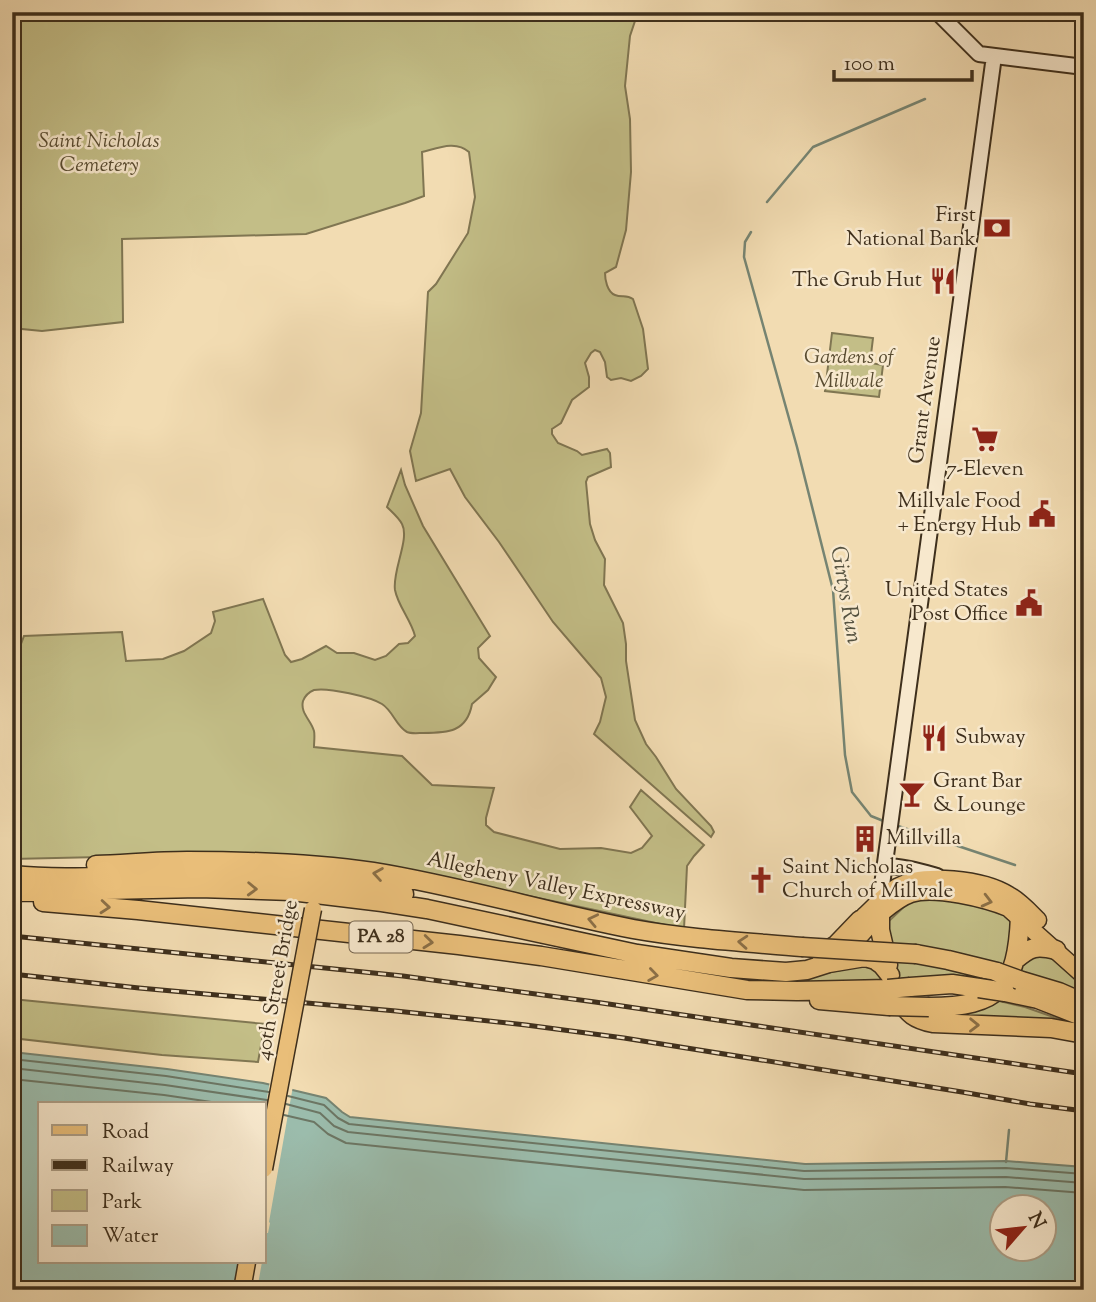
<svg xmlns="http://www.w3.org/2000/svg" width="1096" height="1302" font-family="'Sorts Mill Goudy',serif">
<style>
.green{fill:#c3be87;stroke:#807652;stroke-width:2}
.water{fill:#9bbcac;stroke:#768472;stroke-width:2;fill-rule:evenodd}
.pier{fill:#f2dcb2}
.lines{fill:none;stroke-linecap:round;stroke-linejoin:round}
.shore{stroke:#6c7664;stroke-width:2}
.stream{stroke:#768472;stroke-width:2.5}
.secondary-casing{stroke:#3e2f1c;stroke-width:18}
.primary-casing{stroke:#3e2f1c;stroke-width:19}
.highway-casing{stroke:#3e2f1c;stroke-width:21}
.secondary{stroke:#f7e8cd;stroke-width:14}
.primary{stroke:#e9be79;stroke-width:16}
.highway{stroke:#e9be79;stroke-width:18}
.rail-casing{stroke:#3e2f1c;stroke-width:5}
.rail{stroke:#f7e8cd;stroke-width:2.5;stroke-dasharray:8;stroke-linecap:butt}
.primary-bridge-casing{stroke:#3e2f1c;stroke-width:19;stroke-linecap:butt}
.highway-bridge-casing{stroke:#3e2f1c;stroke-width:21;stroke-linecap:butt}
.primary-bridge{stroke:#e9be79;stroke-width:16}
.highway-bridge{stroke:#e9be79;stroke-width:18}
.oneway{stroke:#8b6f46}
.labels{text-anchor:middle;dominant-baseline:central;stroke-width:5;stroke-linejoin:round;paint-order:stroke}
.shield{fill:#f7e8cd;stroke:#766651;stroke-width:2}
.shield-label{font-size:19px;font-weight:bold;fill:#3e2f1c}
.park-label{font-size:21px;font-style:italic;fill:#594c31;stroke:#f7e8cd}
.poi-label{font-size:21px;fill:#3e2f1c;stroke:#f7e8cd;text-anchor:end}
.street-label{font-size:21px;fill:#3e2f1c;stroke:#f7e8cd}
.water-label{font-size:23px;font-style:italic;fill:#555240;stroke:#f7e8cd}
</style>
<rect width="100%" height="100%" fill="#f2dcb2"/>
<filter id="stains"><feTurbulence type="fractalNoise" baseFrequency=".00286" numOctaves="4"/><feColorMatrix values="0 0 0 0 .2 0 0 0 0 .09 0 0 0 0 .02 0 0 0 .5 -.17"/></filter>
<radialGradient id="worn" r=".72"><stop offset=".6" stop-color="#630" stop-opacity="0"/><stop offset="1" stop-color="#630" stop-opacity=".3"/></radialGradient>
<path class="green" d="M12,12H638L630,36L625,86L630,119L631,172L626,230L616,267L605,273C605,279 607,292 615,295C622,298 626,294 633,299L643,329L648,369L641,376L631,381L621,378L611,380L607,377L605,362L600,352L595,350L591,353L585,363L589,377V387L572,400L561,423L552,429V434L558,443L577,451L582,455L607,449L610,453L611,467L588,477L586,482L590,524L595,540L605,559L604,585L623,623L626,644V661L635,720L646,744L656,757L676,789L711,826L714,832L711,837L594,734L600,722L606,697L601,678L553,622L499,542L465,497L450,469L416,481L410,451L421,413L428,292L436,284L468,233L475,197L469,152C456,140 438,148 422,152L424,196L405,203L306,234L122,239L123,322L42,331L12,328Z
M832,333L873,338L870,363L883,365L879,397L825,391Z
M401,470L405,485L423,526L490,636L478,648L479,658L496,677L488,690L472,704C467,732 448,733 423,733C419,733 411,734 407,732C396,726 393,711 382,704C371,697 328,687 314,690C309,692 305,696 303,701C300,713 311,720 314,731C315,735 314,742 314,747L402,756L432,785L494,788L486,818V825L494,832L560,849L601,848L631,853L642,848L652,836L630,807L641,790L704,845L694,856L687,866L684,929L416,872L234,854L12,859V652L21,644L24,636L122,632L126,661L163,659L184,651L211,633L215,621L213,612L263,599L285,655L291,662L302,659L326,646L337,653H354L375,660L386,656L399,644L408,643L415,636C411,620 398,606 395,590C392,571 410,539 402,524C399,518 392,512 387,507Z
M928,896L981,906L1016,919L1011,926L1006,967L966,971L973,980L930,977L898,979C892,961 887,940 889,921L907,904L906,901Z
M1046,952L1084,983V998L1016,970L1024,958Z
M871,963L886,980L816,985L803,982C814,974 823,974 836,971C848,969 859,965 871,963Z
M12,999L265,1024L258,1062L162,1055L12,1038Z
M991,999L1025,1007L1076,1025L938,1017Z"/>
<path class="water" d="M12,1052L167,1069L263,1083L326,1098L342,1112L350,1117L805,1164L1006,1161L1084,1167V1290H12ZM40,1104H264V1262H40ZM1002,1208H1044V1250H1002Z"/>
<path class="pier" d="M270,1081L293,1086L269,1222L270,1223L268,1233H267L264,1249V1115Z
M238,1262H262L257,1290H233Z"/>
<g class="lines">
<path class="shore" d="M12,1059L166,1076L269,1092
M12,1068L165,1085L267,1100
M12,1079L164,1095L225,1104
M288,1096L324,1105L338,1118L349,1124L804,1171L1006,1168L1084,1174
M286,1104L320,1113L334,1126L348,1132L804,1179L1006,1177L1084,1183
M284,1115L314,1122L328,1134L346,1143L804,1190L1005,1187L1084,1193"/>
<path class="stream" d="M767,202L813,147L925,99
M751,232L745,242L744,257L797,447L833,590L845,755L852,792L871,816L886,822
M895,825L1015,865
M1006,1162L1009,1130"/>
<defs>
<path id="secondary" d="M937,12L979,54L1084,67
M884,866C902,866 919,871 937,876
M880,900L994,56"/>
<path id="primary" d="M864,916C875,906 885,894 897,887C923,872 984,879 1009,895C1020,901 1029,911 1038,920
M840,955C855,944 866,928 879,915C889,907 899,898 911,894C934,886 986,899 1008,908L1084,976
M242,1290L247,1262"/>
<path id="highway" d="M96,865C126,864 157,861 187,861C248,861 312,863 373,872C460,886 546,912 633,929C689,939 745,942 802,947
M12,875C72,881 131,874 190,874C262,874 334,879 404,894
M12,892L199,888L291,891L382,902L427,909L637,954L731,968L786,972L807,970L829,963L865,957L875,960L882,965L890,975
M43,902L138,910L459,945L541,956L747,990L797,991L888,989
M880,915V930L888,965
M821,954L836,945L860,920
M916,954L948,960L997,972
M1015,960C1030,947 1036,945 1056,950
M1019,980L1059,992L1084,1003
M910,987L952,984L979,988
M1005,992L1038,999L1084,1017
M898,999C909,1014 914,1019 933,1023L1051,1028L1084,1034
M819,1000L889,1006
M929,1007C1000,1007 1017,987 1020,917"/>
</defs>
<use href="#secondary" class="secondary-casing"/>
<use href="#primary" class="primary-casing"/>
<use href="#highway" class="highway-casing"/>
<use href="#secondary" class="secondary"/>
<use href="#primary" class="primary"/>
<use href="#highway" class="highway"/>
<defs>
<path id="rail" d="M12,936L403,976L595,1002L1084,1074
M12,974L139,988L396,1011L526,1025L624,1038L962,1092L1030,1104L1084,1111"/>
</defs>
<use href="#rail" class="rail-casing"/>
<use href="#rail" class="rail"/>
<defs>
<path id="primary-bridge" d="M264,1169L313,909"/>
<path id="highway-bridge" d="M802,947L916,954
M997,972L1019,980
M979,988L1005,992
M888,989L910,987
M889,1006L929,1007"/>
</defs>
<use href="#primary-bridge" class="primary-bridge-casing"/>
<use href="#highway-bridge" class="highway-bridge-casing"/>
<use href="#primary-bridge" class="primary-bridge"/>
<use href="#highway-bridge" class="highway-bridge"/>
</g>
<defs><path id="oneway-chevron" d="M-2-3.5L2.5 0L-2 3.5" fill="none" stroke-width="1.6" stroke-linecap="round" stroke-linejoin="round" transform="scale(1.75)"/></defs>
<g class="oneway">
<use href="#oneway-chevron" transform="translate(378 874) rotate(-171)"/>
<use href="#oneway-chevron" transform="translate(252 889) rotate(2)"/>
<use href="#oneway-chevron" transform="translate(987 901) rotate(14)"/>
<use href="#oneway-chevron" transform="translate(105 907) rotate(5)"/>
<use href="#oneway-chevron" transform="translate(593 920) rotate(-168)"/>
<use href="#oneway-chevron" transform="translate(428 942) rotate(6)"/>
<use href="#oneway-chevron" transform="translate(743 942) rotate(-176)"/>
<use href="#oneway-chevron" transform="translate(653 975) rotate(8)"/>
<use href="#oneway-chevron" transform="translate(974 1025) rotate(1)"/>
</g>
<defs>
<symbol id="bank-bare" viewBox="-9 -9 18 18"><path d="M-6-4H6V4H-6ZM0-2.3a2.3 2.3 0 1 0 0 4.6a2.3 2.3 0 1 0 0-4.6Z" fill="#8f2418" stroke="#f7e8cd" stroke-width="2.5" paint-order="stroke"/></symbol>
<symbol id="restaurant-bare" viewBox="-9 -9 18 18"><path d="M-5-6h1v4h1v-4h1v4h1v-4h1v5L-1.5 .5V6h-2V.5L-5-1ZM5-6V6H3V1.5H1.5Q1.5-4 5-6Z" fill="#8f2418" stroke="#f7e8cd" stroke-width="2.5" paint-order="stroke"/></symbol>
<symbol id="supermarket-bare" viewBox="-9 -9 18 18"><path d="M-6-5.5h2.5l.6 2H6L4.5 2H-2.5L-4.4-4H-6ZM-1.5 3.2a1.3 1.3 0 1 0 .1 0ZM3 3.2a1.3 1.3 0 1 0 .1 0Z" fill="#8f2418" stroke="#f7e8cd" stroke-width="2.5" paint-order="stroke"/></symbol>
<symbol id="civic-bare" viewBox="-9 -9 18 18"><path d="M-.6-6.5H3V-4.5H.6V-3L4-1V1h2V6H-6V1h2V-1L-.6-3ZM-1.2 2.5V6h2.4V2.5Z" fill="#8f2418" stroke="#f7e8cd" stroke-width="2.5" paint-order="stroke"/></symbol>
<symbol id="bar-bare" viewBox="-9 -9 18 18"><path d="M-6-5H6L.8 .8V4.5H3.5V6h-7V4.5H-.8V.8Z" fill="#8f2418" stroke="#f7e8cd" stroke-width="2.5" paint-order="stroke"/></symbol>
<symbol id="building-bare" viewBox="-9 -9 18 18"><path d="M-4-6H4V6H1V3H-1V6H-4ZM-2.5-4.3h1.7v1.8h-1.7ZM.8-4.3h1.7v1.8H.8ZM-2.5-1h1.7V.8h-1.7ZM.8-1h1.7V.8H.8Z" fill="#8f2418" stroke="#f7e8cd" stroke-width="2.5" paint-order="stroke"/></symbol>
<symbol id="church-bare" viewBox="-9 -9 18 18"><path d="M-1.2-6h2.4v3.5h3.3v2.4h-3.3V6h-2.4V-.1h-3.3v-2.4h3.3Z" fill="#8f2418" stroke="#f7e8cd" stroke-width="2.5" paint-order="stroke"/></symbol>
</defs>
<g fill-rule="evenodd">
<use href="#bank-bare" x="978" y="209" width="38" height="38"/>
<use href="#restaurant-bare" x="924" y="262" width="38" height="38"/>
<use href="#supermarket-bare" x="966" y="420" width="38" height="38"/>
<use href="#civic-bare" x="1023" y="495" width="38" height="38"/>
<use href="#civic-bare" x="1010" y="584" width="38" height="38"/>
<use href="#restaurant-bare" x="915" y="719" width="38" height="38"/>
<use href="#bar-bare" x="893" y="775" width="38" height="38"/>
<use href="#building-bare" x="846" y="820" width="38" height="38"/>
<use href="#church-bare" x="742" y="861" width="38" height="38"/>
</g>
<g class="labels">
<rect class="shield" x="349.5" y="921.5" width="63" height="31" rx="5"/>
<g class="shield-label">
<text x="381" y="937">PA 28</text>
</g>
<g class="park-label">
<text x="99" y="142">Saint Nicholas<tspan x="99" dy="24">Cemetery</tspan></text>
<text x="849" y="358">Gardens of<tspan x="849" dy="24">Millvale</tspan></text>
</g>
<g class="poi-label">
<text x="976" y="216">First<tspan x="976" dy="24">National Bank</tspan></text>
<text x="922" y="281">The Grub Hut</text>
<text x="985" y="470" text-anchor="middle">7-Eleven</text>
<text x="1021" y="502">Millvale Food<tspan x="1021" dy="24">+ Energy Hub</tspan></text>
<text x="1008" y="591">United States<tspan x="1008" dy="24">Post Office</tspan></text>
<text x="955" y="738" text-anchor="start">Subway</text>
<text x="933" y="782" text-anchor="start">Grant Bar<tspan x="933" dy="24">&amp; Lounge</tspan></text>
<text x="886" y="839" text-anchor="start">Millvilla</text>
<text x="782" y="868" text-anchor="start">Saint Nicholas<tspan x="782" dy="24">Church of Millvale</tspan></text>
</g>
<g class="street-label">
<text transform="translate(926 400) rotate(-82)">Grant Avenue</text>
<text transform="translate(556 887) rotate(12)">Allegheny Valley Expressway</text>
<text transform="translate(278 980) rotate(-80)">40th Street Bridge</text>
</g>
<g class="water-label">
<text transform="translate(845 595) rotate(80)">Girtys Run</text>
</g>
</g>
<rect width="1096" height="1302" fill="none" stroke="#f2dcb2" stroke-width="42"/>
<rect x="14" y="14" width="1068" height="1274" fill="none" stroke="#3e2f1c" stroke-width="3.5"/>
<rect x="21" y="21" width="1054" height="1260" fill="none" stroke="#3e2f1c" stroke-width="2"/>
<rect x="38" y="1102" width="228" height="161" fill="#f7e8cd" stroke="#ad9e86" stroke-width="2"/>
<rect x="52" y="1125" width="35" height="10" fill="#e9be79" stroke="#ad9e86" stroke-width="2"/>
<text x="102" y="1138" font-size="21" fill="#3e2f1c">Road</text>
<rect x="52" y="1160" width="35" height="10" fill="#3e2f1c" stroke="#ad9e86" stroke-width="2"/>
<text x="102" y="1172" font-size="21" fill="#3e2f1c">Railway</text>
<rect x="52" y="1190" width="35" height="21" fill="#c3be87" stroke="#ad9e86" stroke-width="2"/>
<text x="102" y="1208" font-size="21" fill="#3e2f1c">Park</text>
<rect x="52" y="1225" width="35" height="21" fill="#9bbcac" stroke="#ad9e86" stroke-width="2"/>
<text x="102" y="1242" font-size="21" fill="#3e2f1c">Water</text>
<g transform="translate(1023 1228) rotate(62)"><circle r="33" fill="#f7e8cd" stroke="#ad9e86" stroke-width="2"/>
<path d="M0-5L12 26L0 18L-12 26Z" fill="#8f2418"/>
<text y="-10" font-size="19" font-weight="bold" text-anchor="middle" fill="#3e2f1c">N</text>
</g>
<path d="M834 70v10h138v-10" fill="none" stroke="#3e2f1c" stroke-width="3.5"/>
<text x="844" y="70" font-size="21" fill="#3e2f1c" stroke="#f7e8cd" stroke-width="5" paint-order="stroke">100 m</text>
<rect width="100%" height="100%" filter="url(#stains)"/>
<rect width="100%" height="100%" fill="url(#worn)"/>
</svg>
